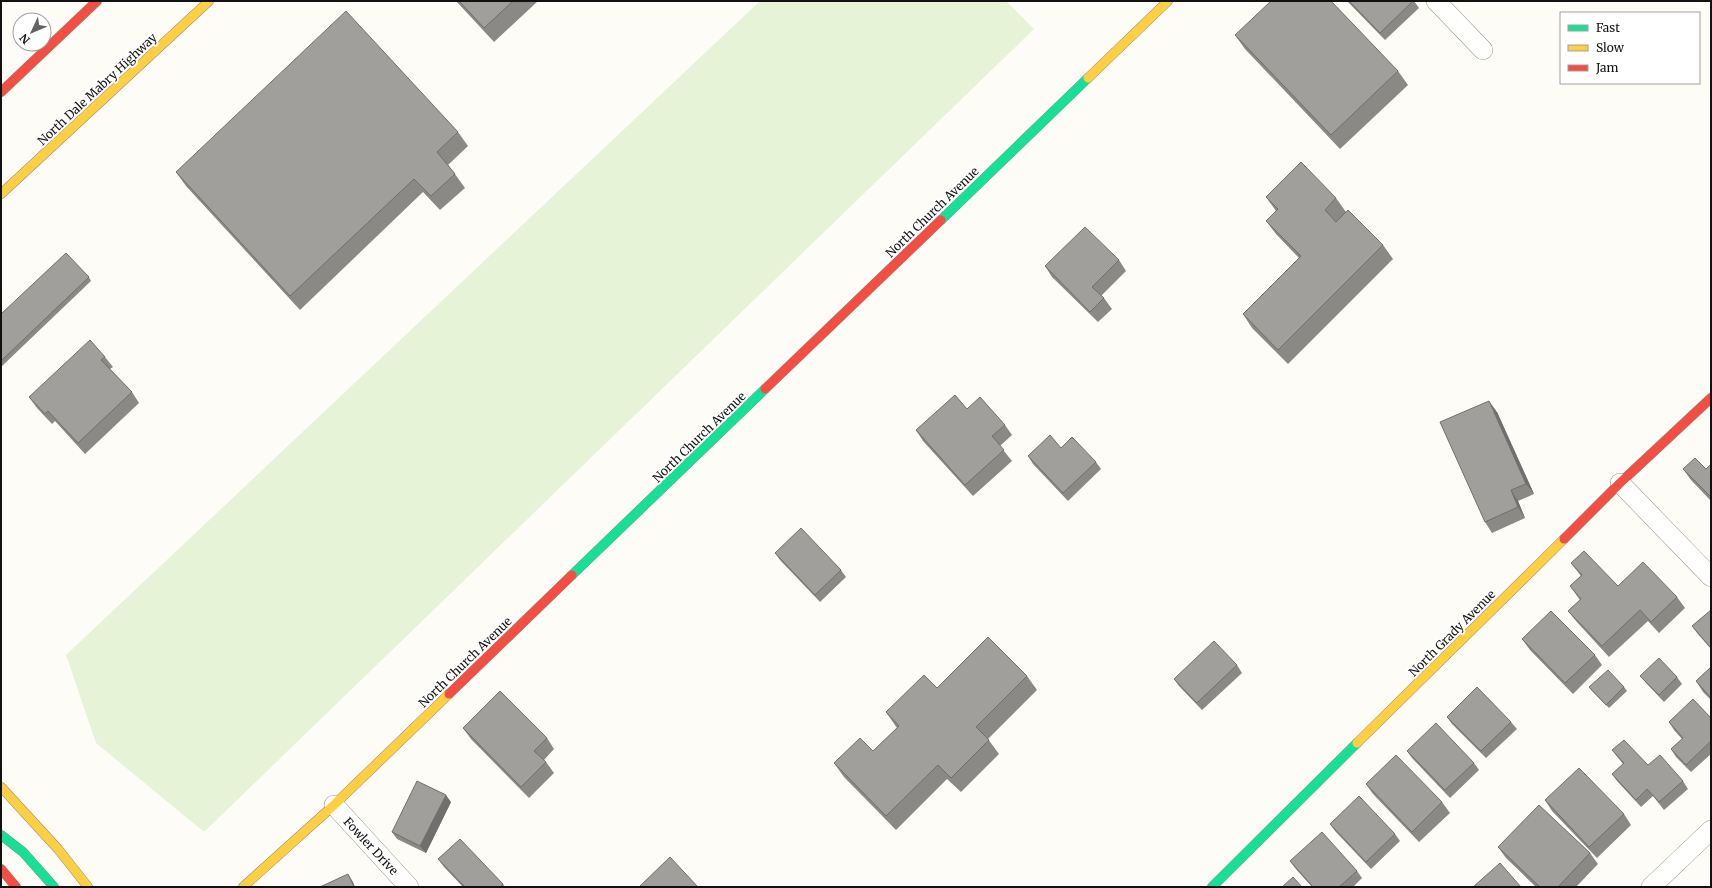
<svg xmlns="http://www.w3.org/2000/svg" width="1712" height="888" font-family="Merriweather,serif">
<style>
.green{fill:#e7f3d7}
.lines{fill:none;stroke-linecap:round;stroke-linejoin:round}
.street-casing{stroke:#979795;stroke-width:20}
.fast-casing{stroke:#8e8d8b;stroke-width:10}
.slow-casing{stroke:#8e8d8b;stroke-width:10}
.jam-casing{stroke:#8e8d8b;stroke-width:10}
.street{stroke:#fffffe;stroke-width:19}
.fast{stroke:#16e098;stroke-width:9}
.slow{stroke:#ffcf43;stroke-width:9}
.jam{stroke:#f24e42;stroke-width:9}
.wall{fill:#8a8986}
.shaded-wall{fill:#716f6d}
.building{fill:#a19f9c;stroke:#716f6d}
.labels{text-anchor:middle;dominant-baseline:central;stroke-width:4;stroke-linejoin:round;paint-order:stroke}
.street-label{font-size:12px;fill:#111;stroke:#fff}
</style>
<rect width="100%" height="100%" fill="#fdfcf7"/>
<path class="green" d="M760,1H1006L1034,29L204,832L96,743L66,655Z"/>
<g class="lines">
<defs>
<path id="street" d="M1436,1L1483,50
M1620,483L1711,577
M334,805L409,887
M1651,887L1711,830"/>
<path id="fast" d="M941,220L1088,78
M572,575L765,389
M1,835L23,852L54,887
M1212,887L1357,743"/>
<path id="slow" d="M1088,78L1168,1
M1,194L209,1
M1357,743L1564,539
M1,787L58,849L88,887
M243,887L334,805L449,694"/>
<path id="jam" d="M1,92L97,1
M765,389L941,220
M1564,539L1620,483L1711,398
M449,694L572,575
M1,869L16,887"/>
</defs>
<use href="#street" class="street-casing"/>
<use href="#fast" class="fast-casing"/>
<use href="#slow" class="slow-casing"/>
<use href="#jam" class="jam-casing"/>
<use href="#street" class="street"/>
<use href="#fast" class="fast"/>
<use href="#slow" class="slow"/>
<use href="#jam" class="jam"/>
</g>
<path class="wall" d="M456,1H538L494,42Z
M1347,1H1414L1419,8L1385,40Z
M1235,35L1398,71L1408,85L1340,149L1245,49Z
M458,132L468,146L448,165L455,174L465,188L440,210L423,192L300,310L186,186L176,172Z
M1266,197L1336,198L1346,212L1383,245L1393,259L1288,364L1252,328L1243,314L1299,258L1276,234L1266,221L1276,211Z
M1119,260L1126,271L1101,296L1104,298L1112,309L1098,322L1052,277L1045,266Z
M89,277L91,281L1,367V314Z
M105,357L113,367L110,369L132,392L139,403L85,454L55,421L52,424L37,408L29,397Z
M967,409L1005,425L1012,435L1000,446L1012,461L973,496L923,441L916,430Z
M1497,412L1534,494L1518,501L1525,518L1492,533L1485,522Z
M1061,448L1096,462L1101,469L1068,501L1033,464L1028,456Z
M1711,464V501L1691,480L1683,469H1706Z
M775,553L841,570L846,577L820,602L780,560Z
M1571,563L1618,586L1677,597L1685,608L1659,633L1648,621L1609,657L1576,621L1568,611L1580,600L1570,586L1581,576Z
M1711,610V649L1697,633L1692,626Z
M1522,639L1595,655L1602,665L1573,694L1530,650Z
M1237,665L1242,673L1202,710L1179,686L1174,679Z
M1711,667V700L1703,692L1696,681Z
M1027,676L1037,690L988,739L999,754L961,792L947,779L896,830L844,777L834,763L873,751L897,728L886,712L937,688Z
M1640,676L1677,677L1682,684L1664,702L1646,683Z
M1589,687H1624L1627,691L1609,708L1592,691Z
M1447,717L1511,722L1517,729L1486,758L1452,724Z
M1711,718V754L1691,772L1676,757L1671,749L1682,739L1674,730L1669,722Z
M463,728L547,738L554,749L544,760L546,762L554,773L529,798L471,739Z
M1612,750L1683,781L1688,789L1664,810L1653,796L1641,807L1617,781L1612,774L1623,764Z
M1407,751L1474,763L1479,770L1450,798L1412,758Z
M1366,784L1442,802L1450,813L1419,842L1373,794Z
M1545,800L1624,814L1631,825L1597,858L1552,811Z
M451,802L426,853L397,839L392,832Z
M1330,824L1395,834L1400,841L1371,869L1335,831Z
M1498,847L1590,853L1598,864L1576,887H1536L1506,858Z
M438,859L503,884L505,887H463L444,867Z
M1290,861L1357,871L1362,878L1353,887H1312L1295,868Z"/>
<path class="shaded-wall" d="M1489,401L1497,412L1534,494L1526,484Z
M1511,490L1518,501L1525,518L1518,507Z
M446,795L451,802L426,853L420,846Z
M348,874L353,882L355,887H354Z"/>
<path class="building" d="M459,1H513L484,28Z
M1271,1H1331L1398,71L1331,135L1235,35Z
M1349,1H1413L1380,33Z
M346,11L458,132L437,152L455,174L431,196L414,179L290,296L176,172Z
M1301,162L1336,198L1325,210L1336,222L1348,210L1383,245L1278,350L1243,314L1301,256L1266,221L1278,209L1266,197Z
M1085,227L1119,260L1092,287L1104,298L1090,312L1045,266Z
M66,253L89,277L1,361V314Z
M90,340L105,357L101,360L132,392L78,443L48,411L45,414L29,397Z
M955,395L967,409L980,397L1005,425L992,436L1004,450L965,485L916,430Z
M1489,401L1526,484L1511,490L1518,507L1485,522L1440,422Z
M1050,435L1061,448L1072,437L1096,462L1063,493L1028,456Z
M1695,458L1706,469L1711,464V497L1683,469Z
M801,528L841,570L815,595L775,553Z
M1584,551L1618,586L1643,562L1677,597L1651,622L1640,610L1602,646L1568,611L1581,599L1570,586L1582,575L1571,563Z
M1711,610V648L1692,626Z
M1551,611L1595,655L1565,683L1522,639Z
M988,637L1027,676L976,727L989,740L951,778L938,765L886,816L834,763L860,738L873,751L899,726L886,712L924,675L937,688Z
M1214,641L1237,665L1197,703L1174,679Z
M1659,658L1677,677L1659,695L1640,676Z
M1711,667V698L1696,681Z
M1608,670L1624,687L1606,705L1589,687Z
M1477,687L1511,722L1481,751L1447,717Z
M500,691L547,738L534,751L546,762L521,787L463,728Z
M1693,699L1711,718V741L1686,765L1671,749L1683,738L1669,722Z
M1436,723L1474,763L1445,790L1407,751Z
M1624,740L1648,765L1660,755L1683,781L1659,802L1647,789L1636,800L1612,774L1624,763L1612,750Z
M1396,755L1442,802L1412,832L1366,784Z
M1579,768L1624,814L1589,847L1545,800Z
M417,781L446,795L420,846L392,832Z
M1359,796L1395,834L1366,862L1330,824Z
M1539,805L1590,853L1558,887H1540L1498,847Z
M1322,832L1357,871L1339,887H1313L1290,861Z
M460,839L503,884L500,887H465L438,859Z
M670,857L698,887H639Z
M1500,863L1521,887H1473Z
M348,874L354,887H320Z
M1293,877L1302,887H1282Z"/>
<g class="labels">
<g class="street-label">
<text transform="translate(97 89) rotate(-43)">North Dale Mabry Highway</text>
<text transform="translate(932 212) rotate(-44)">North Church Avenue</text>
<text transform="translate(699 437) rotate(-44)">North Church Avenue</text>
<text transform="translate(1452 633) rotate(-45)">North Grady Avenue</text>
<text transform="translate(465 662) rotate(-44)">North Church Avenue</text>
<text transform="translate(371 846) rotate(47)">Fowler Drive</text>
</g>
</g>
<rect width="1712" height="888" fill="none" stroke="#111111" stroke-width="4"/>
<rect x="1560" y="12" width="140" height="72" fill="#ffffff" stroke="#a0a0a0"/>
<rect x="1568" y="25" width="20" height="6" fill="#16e098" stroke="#a0a0a0"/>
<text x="1596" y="32" font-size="12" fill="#111111">Fast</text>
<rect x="1568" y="45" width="20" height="6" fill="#ffcf43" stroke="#a0a0a0"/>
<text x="1596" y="52" font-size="12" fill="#111111">Slow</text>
<rect x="1568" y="65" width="20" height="6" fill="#f24e42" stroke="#a0a0a0"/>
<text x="1596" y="72" font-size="12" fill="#111111">Jam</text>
<g transform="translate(32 32) rotate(226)"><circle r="19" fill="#ffffff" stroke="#a0a0a0"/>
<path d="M0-3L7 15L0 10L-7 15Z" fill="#646362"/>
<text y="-6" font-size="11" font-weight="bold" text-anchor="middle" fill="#111111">N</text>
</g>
</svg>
